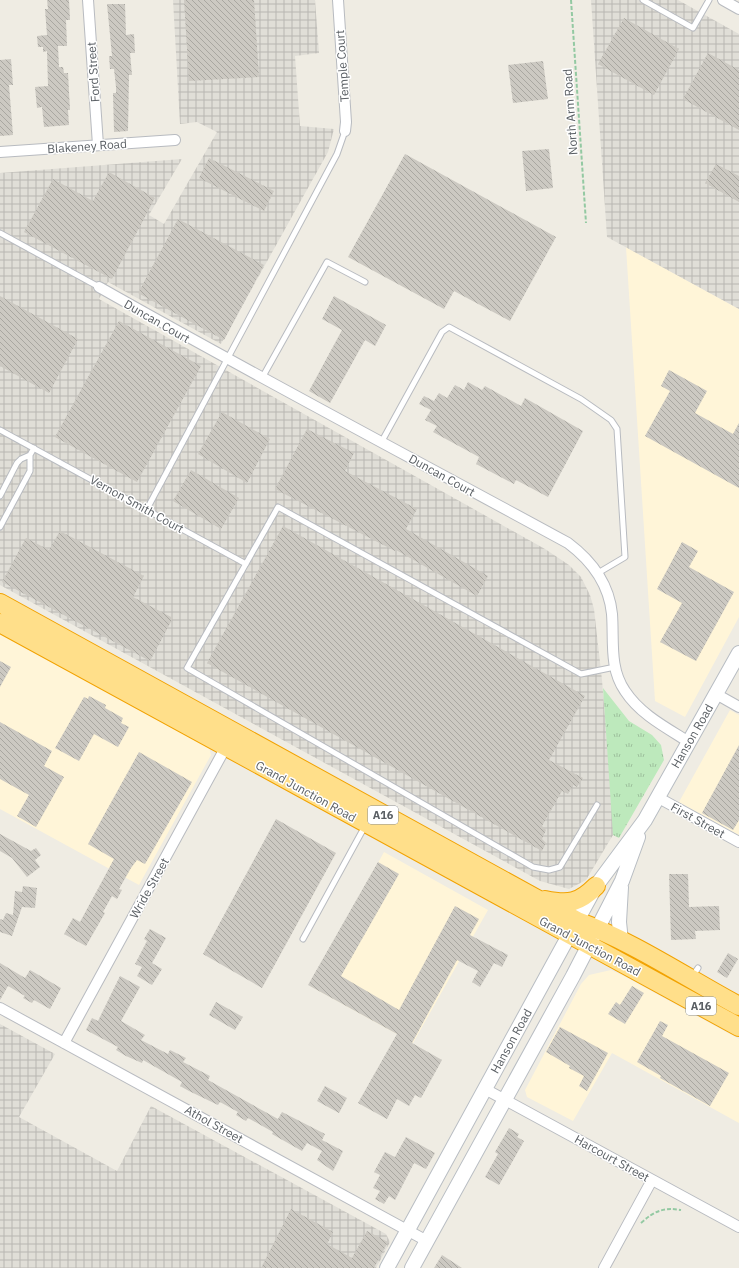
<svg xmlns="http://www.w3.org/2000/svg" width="739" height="1268" font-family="'IBM Plex Sans',sans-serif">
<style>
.commercial{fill:#fff5d8}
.industrial{fill:url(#industrial-grid)}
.grass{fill:url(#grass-tufts)}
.building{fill:url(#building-back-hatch)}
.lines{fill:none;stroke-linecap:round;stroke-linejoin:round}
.lane-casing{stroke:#b8bbc0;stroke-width:7}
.street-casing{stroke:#b8bbc0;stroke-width:12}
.secondary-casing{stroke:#b8bdc3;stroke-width:16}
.highway-casing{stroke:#f2a200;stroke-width:20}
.path{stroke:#93c9a2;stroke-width:2;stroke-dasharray:4 2;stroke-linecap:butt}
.lane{stroke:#fff;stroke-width:5}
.street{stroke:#fff;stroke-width:10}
.secondary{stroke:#fff;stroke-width:14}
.highway{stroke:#ffdf8a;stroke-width:18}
.labels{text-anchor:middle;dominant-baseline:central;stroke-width:3;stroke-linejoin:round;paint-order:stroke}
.shield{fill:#fff;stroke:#8c9093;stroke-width:1}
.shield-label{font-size:11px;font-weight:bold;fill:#5b6065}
.street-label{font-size:12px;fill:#5b6065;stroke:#fff}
</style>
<defs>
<pattern id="industrial-grid" width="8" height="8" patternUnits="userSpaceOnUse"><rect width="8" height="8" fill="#e0ded7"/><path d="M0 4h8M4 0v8" fill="none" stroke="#b9b7b2"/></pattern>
<pattern id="grass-tufts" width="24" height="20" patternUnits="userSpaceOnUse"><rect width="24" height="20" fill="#bde9bc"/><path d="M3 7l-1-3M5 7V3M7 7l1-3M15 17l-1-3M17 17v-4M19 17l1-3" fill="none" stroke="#9dc09c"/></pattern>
<pattern id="building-back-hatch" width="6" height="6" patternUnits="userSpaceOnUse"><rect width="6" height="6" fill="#ccc9c2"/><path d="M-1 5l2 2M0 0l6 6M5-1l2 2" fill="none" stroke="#a9a7a1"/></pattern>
</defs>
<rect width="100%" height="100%" fill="#efece3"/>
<path class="commercial" d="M626,247L739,309V617L685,717L655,701Z
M0,633L209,747L211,755L139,885L0,809Z
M730,710L739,715V835L679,802Z
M384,852L488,910L413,1043L310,986Z
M611,970L622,975L739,1039V1123L612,1053L573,1121L527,1097L525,1090L581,984L589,975Z"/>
<path class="industrial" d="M173,0H315L319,53L295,56L300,126L334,129L328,152L221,344L108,282L99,299L545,549L569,565L581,577L590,595L594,609L602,680L613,816V835L586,880L569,889L540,881L0,585V173L182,159L149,215L164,224L217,132L197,122L180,124Z
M591,0H678L739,34V309L607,237Z
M0,1024L55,1054L19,1117L117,1171L151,1106L386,1234L390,1242L376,1268H0Z"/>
<path class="grass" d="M603,688L629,721L652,735L661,745L664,760L619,838L613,835Z"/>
<path class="building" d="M47,0H69L70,20H66L67,46H58L59,67H63L64,73H68L70,110H68L69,125L44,127L42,107L37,108L35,87L48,86L47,51L43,52V47H38L37,36L47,35L45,9H48Z
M184,0H254L259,77L189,81Z
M107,4H125L126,35L134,34L135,53H130L132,75H129L128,131L114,132L113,93H116V87L114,69H110L109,56H112Z
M624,18L679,49L654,95L598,64Z
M708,53L739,70V130L683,99Z
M11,59L13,85H9L13,135L0,136V60Z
M543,61L548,99L513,103L508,65Z
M549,149L553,188L526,191L522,151Z
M405,154L556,237L510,321L454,291L444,309L348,257Z
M209,158L274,191L264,211L199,178Z
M716,164L739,176V202L705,183Z
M109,172L155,198L112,279L24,232L53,179L93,201Z
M178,219L264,265L224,340L138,293Z
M0,296L78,339L49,393L0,366Z
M334,296L386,325L375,346L365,340L330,403L309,391L342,330L322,319Z
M119,321L201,366L137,482L55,437Z
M669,370L707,391L695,413L733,434L739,423V488L645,436L670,391L661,386Z
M468,382L482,390L485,386L521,406L525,398L583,431L548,497L516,480L514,484L476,464L479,457L433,432L437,426L425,420L431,410L419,404L424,396L434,401L439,393L447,398L455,385L464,390Z
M222,412L270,439L247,483L198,454Z
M307,429L354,453L345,471L417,509L406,529L488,576L477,596L396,550L395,551L275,489Z
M191,470L239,498L221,529L173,501Z
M283,526L585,696L549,760L583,778L577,787L573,785L568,794L562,791L542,826L546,830L542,839L546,843L542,851L207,663Z
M60,531L144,576L133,597L173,618L150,661L2,582L26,538L49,550Z
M682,542L698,551L689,567L734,592L696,661L660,642L682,603L657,589Z
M0,661L11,667L0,687Z
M89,696L106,705L105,708L123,718L121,723L129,727L118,747L94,734L79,761L55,748L84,697L88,699Z
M0,722L52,751L44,766L64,777L36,827L17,816L29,795L0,779Z
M739,745V820L733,830L702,813Z
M139,752L192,782L145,864L137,860L131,868L119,889L122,890L117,899L112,896L103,912L105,913L86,946L64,934L73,918L80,922L114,859L88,844Z
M276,819L336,853L262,988L203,954Z
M0,834L31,851L36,848L41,855L35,860L40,867L27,877L12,858L0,851Z
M378,862L399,874L341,976L399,1010L455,906L479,919L470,935L508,955L502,967L494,963L480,987L472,982L478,971L457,960L412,1043L442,1060L421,1098L415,1095L409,1106L397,1099L387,1119L358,1103L397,1034L308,985Z
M669,874H688L689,907L719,906L720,930L695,931L696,939L671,940Z
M23,886L37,888L35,908L22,907L12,936L0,932V919L3,920L6,913L13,915L15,891L22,892Z
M150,929L166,938L152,963L162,969L152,985L137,976L142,967L135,964L147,941L144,939Z
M728,953L738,959L727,978L717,972Z
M0,963L25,978L30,970L61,988L50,1009L34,1000L32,1003L23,998L25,996L8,986L0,1000Z
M120,976L140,987L121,1021L145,1035L141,1040L168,1054L170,1050L186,1058L183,1062L210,1076L208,1080L278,1119L282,1112L325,1134L322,1140L343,1151L333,1171L317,1160L322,1151L307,1143L302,1151L272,1134L273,1132L248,1118L246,1121L236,1115L238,1112L220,1102L218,1105L189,1091L180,1086L182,1082L143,1060L142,1063L126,1056L116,1050L118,1047L86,1030L92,1018L98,1021Z
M632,986L644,993L625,1024L608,1014L616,1002L620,1005Z
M216,1002L243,1017L235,1030L209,1015Z
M660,1021L668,1025L662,1036L729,1073L710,1106L660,1078L661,1076L637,1062Z
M560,1027L608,1053L587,1091L579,1086L584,1076L569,1068L570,1066L546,1052Z
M325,1086L347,1098L339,1113L317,1101Z
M509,1128L519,1134L517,1137L524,1141L499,1185L485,1177L498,1154L495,1152Z
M406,1137L435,1153L426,1169L414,1163L395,1200L389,1196L384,1204L375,1199L380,1191L373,1188L380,1175L374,1172L385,1152L395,1157Z
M291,1209L333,1232L327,1244L352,1258L367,1231L388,1242L374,1268H261Z
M442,1255L462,1268H434Z"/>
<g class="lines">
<defs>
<path id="lane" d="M643,0L693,28L709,0
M0,233L99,287
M262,378L327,262L365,282
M0,430L246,564
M382,441L442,332L449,327L581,399L611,420L617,429L625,557L598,573
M0,496L17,463L21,459L30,455
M147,509L337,154L345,131
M0,527L30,471V455L34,448
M597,805L560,867L549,870L533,867L187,668L278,507L581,674L615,667
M303,939L365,826
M692,977L698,968"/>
<path id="street" d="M88,0L98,145
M338,0L346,122L345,131
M723,0L739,9
M0,152L175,140
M99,287C254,375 412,458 568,543C592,561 609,584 612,614C614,640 609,668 625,691C640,714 665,727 689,742
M716,694L739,707
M657,797L739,842
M0,1008L427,1241
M64,1043L228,743
M485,1089L739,1227
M604,1268L652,1180"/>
<path id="secondary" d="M621,941L619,922L621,887
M387,1268L596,886L645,820L739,653
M412,1268L573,976L622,881L638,837"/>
<path id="highway" d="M0,603L577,921C632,941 687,978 739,1006
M0,623L739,1027
M545,900C569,905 579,903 596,886"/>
</defs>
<use href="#lane" class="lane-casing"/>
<use href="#street" class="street-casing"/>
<use href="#secondary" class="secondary-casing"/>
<use href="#highway" class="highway-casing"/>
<path class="path" d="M571,0L586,223
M641,1223C654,1211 664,1207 681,1210"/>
<use href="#lane" class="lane"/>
<use href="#street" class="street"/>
<use href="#secondary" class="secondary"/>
<use href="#highway" class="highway"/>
</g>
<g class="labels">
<g class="shield">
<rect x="368" y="806" width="30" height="18" rx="3"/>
<rect x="686" y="997" width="30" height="18" rx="3"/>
</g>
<g class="shield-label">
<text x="383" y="815">A16</text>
<text x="701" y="1006">A16</text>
</g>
<g class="street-label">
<text transform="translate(342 66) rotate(-94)">Temple Court</text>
<text transform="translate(93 72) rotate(-94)">Ford Street</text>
<text transform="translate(570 112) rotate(-94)">North Arm Road</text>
<text transform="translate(87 146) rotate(-4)">Blakeney Road</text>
<text transform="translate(157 321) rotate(30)">Duncan Court</text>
<text transform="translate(442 475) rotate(29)">Duncan Court</text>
<text transform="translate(137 504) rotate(29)">Vernon Smith Court</text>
<text transform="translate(692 736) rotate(-60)">Hanson Road</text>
<text transform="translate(306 791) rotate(29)">Grand Junction Road</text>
<text transform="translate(698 820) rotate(29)">First Street</text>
<text transform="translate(149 888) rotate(-61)">Wride Street</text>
<text transform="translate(590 946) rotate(28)">Grand Junction Road</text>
<text transform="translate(511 1041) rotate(-61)">Hanson Road</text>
<text transform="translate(214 1124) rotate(29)">Athol Street</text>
<text transform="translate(612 1158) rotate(29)">Harcourt Street</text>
</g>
</g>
</svg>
